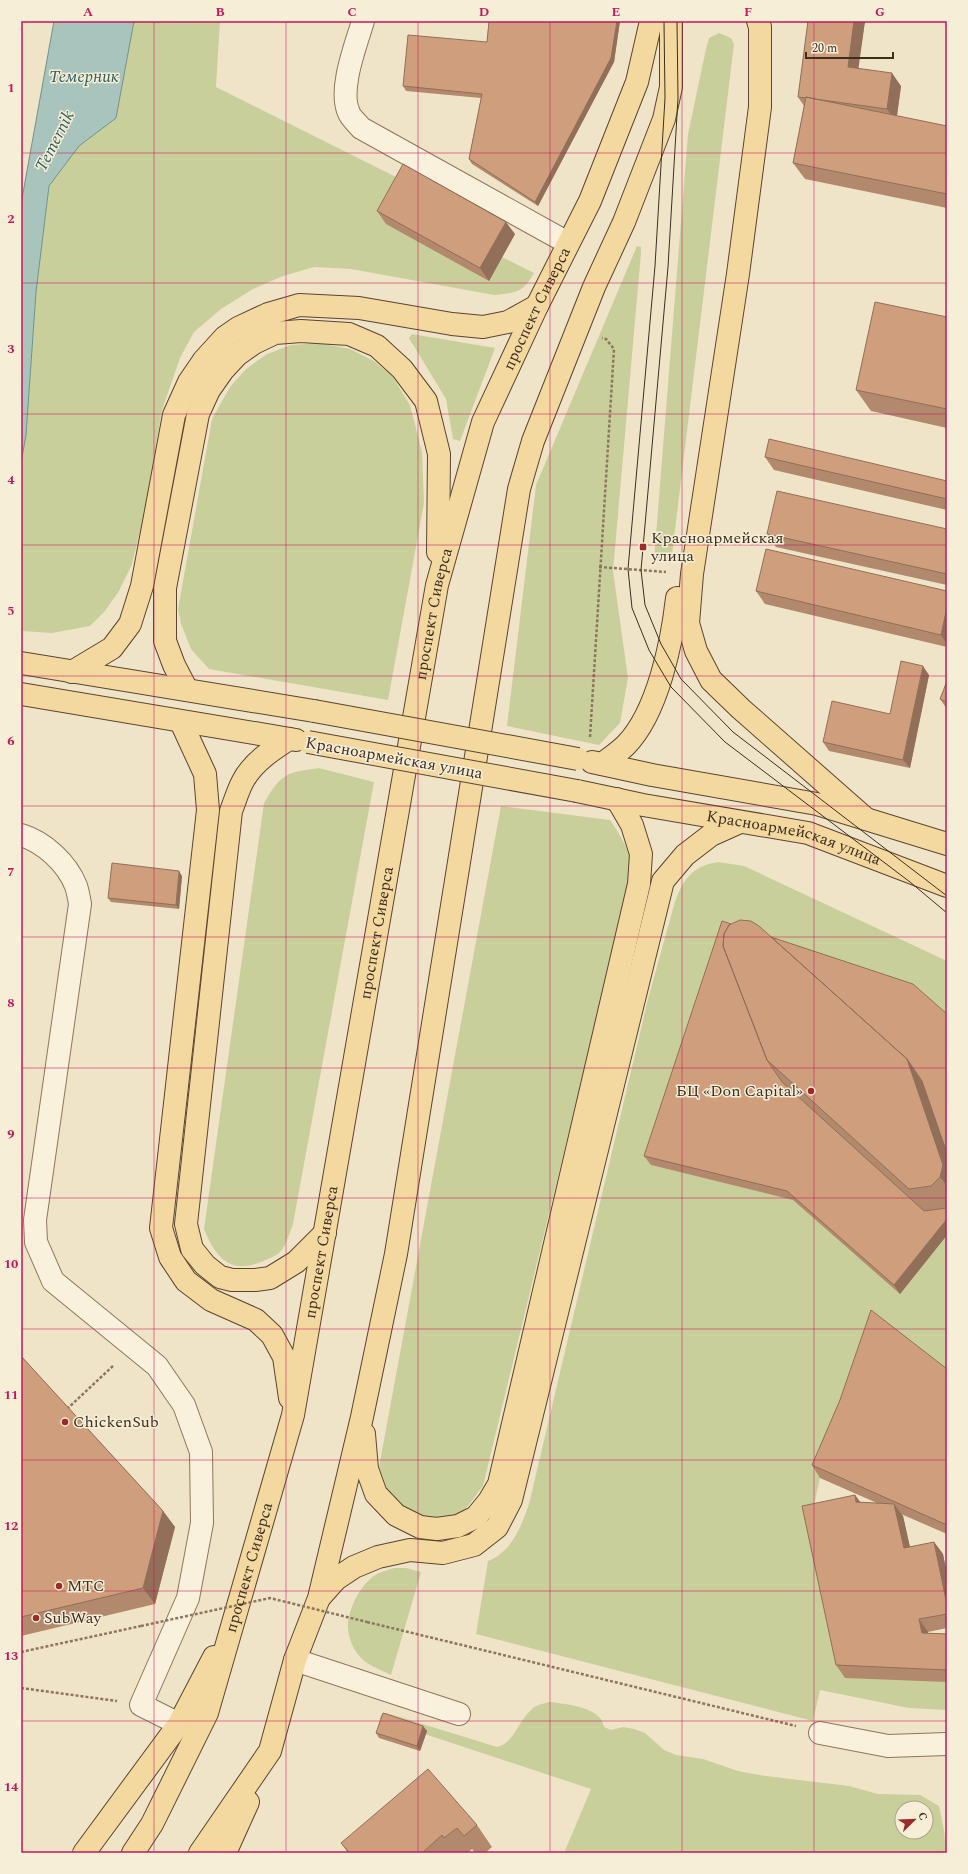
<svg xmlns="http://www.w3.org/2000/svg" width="968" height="1874" font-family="Spectral,serif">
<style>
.green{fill:#c9cf9b;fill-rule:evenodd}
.water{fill:#a9c4bc;stroke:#6f938a}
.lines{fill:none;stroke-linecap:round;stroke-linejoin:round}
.minor-casing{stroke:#8d765c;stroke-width:24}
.major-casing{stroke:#5b4430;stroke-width:24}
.path{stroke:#8d765c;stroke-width:2.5;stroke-dasharray:3 2;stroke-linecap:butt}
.minor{stroke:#faf1dc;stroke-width:22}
.major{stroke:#f3d9a0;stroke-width:22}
.tram{stroke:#3d2e20;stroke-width:1}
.major-bridge-casing{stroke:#5b4430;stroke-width:24;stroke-linecap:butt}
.path-bridge{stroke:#8d765c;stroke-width:2.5;stroke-dasharray:3 2;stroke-linecap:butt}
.major-bridge{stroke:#f3d9a0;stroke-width:22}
.wall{fill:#b2896c}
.shaded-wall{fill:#916f58}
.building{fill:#cf9f7d;stroke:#916f58}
.grid{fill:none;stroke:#c2185b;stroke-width:1;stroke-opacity:0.55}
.poi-dot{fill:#9e2a2b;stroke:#f7eed8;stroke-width:1.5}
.labels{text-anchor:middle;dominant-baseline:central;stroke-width:3;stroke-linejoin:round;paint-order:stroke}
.street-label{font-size:16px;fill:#3d2e20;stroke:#f7eed8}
.poi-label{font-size:16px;fill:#3d2e20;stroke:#f7eed8;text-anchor:start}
.water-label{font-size:17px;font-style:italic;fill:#2f5d5a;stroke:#f7eed8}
.neatline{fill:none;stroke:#c2185b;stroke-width:1.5}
.grid-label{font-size:13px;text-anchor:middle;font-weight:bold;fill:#c2185b}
</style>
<rect width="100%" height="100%" fill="#f0e4c8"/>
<path class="green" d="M134,21H220L216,87L396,177L385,199L534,273C522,294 517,292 494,295L351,269L314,267L283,276L253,289L221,309L194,332L180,358L162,410L143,519L132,564L119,591L105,611L90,626L52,633L21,631V463L26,435L36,292L49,186L79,146L116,118Z
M719,33L731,38L734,44L671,563L654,560L688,134L706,49L709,38Z
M637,246L641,247V253L613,571L628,678L620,723L599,745L507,726L536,485Z
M412,334L495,348L460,441L453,439L446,399L409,338Z
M320,343L350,349L374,361L392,376L410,405L422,452L424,503L388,700L209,669L191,649L181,624L178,609L212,419L230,387L246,369L267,354L291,345Z
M319,768L374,782L293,1224C290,1232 286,1246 280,1252C275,1257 267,1259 261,1262C229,1275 215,1256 204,1229L264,803C282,773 285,773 319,768Z
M501,806L610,820C621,836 630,850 632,871L483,1486C477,1493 472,1502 466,1508C449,1526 416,1521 399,1506C388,1497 384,1480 379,1467Z
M718,862L744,866L947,961V1017L651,1165L947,1235V1375L820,1478L811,1519L947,1682V1710L909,1708L820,1690L813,1721L476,1634L488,1561C512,1551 521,1527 529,1504L648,999L674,905C682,881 691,866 718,862Z
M394,1568H406L421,1572L391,1675C379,1669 365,1665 357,1653C352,1646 347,1634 348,1624C349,1607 362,1581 379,1573C383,1571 389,1570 394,1568Z
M549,1702C562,1703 592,1707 600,1718C602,1720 603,1724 604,1727L611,1730L623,1727L634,1729L645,1733L664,1750L676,1755L703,1759L738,1771L766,1776L849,1786L878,1794L920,1795L939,1806L944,1830L946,1853H564L591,1789L379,1719L382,1714L387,1713L497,1747C513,1744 518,1722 530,1711C535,1705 542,1704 549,1702ZM902,1808H926V1832H902Z"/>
<path class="water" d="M54,21H134L116,118L79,146L49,186L36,292L26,435L21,463V204Z"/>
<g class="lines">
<defs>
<path id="minor" d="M363,21C356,45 338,90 349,113C351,118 357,123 361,128L568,243
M21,835C44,842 67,863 76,886C78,892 79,898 80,904L35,1220L36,1242L53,1281L157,1366L184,1405L201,1452L202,1523L188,1598L141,1705L179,1724
M295,1660L459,1714
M820,1733L888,1746L947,1744"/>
<g id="major">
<path d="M758,21L760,27V107L738,274L692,574L688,623L696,651L711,680L741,709L866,819"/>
<path d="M21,663L314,711"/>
<path d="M72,672L112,648L130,624L142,586L174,415L189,382L204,360L225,337L238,328L268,314L299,305L359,308L452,324L483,327L508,322L537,306"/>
<path d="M187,690L174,665L165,641V588L198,414L209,390L223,370L237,355L254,343L275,333L301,331L349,334L377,346L402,369L426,401L439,454L438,552"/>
<path d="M21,694L296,740"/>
<path d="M181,722L205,774L208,810L161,1228L170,1257L186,1281L211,1300L256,1320L272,1335L284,1357L290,1398"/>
<path d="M289,739C272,750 253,762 243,781C238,790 235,801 231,811L186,1224L192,1249L205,1265L220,1277L232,1280H255L270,1278L296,1262L325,1233"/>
<path d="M592,762L652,775L817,804L947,844"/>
<path d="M602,764C610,758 619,752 626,745C658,712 672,642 677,598"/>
<path id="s1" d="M577,791L643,805L808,833L947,886"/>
<path d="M364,1434L367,1469L376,1494L396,1515L420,1527L437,1529L458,1526L476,1517L489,1501L499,1484L639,884L641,854L632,825L617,799"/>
<path d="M320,1597L336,1579L354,1567L378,1557L410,1550L443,1553L474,1545L497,1527L511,1500L663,881L685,855L711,835L740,822"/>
<path d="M84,1853L179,1724L214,1657"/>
<path id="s2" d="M133,1853L152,1824L207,1713L293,1415L437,585L483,422L537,306L590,201L637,82L651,21"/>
<path d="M200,1853L270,1751L295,1660L319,1598L362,1417L396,1254L519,489L533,441L594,287L624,222L664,119L671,87V21"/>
<path d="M225,1853L248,1802"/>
</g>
</defs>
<use href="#minor" class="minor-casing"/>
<use href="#major" class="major-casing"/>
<path class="path" d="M599,567L666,572
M590,737L614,349L606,339L602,338
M67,1409L114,1365
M367,1622L796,1726
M21,1652L141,1626
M21,1688L117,1701"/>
<use href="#minor" class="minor"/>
<use href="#major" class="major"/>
<path class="tram" d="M664,21L665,98L655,266L628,569L632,608L649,650L671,687L725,742L910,882L947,913
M677,21L678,98L668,267L641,570L645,605L661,644L681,679L733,732L947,896"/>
<defs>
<path id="major-bridge" d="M314,711L578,759
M308,742L577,791"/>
</defs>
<use href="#major-bridge" class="major-bridge-casing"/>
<path class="path-bridge" d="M141,1626L270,1598L367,1622"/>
<use href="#major-bridge" class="major-bridge"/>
</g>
<path class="wall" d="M473,21H620L614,62L538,206L472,164L469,159L481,98L406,91L403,86L487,42L489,22Z
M808,21H865L858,68L901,86L897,116L947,126V208L805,179L793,163L804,106L798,97Z
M377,211L515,234L489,281L386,224Z
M947,317V428L871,411L856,390Z
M765,457L947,481V510L774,470Z
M947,529V585L776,547L767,534Z
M756,591H947V647L765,604Z
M929,675L910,768L829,751L823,742L890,714Z
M940,699L947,702V709Z
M182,876L179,909L111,902L108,898Z
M771,937L947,1014V1235L900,1294L793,1200L651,1165L644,1156Z
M21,1356L163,1511L175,1527L155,1604L21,1636Z
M947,1369V1534L901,1514L903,1516L910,1547L934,1542L943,1554L947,1575V1628L928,1632V1633L947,1634V1682L845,1678L836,1665L855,1495L860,1502L877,1503L820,1478L812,1465Z
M423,1726L427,1731L420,1751L379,1738L376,1733Z
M477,1825L492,1847L485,1853H475L472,1849L468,1853H348L341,1843Z"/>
<path class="shaded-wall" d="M617,21H620L614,62L538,206L535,202Z
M854,21H865L857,79L848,67Z
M892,73L901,86L896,122L887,109Z
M506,222L515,234L489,281L480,268Z
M947,607V644L941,635Z
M923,666L929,675L910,768L903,760Z
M179,871L182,876L179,909L176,905Z
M907,1059L928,1090L947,1144V1186L940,1177Z
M947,1219V1235L900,1294L894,1285Z
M855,1495L864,1507L856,1502Z
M894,1504L903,1516L913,1561L904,1548Z
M163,1511L175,1527L155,1604L143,1588Z
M934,1542L943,1554L947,1575V1605Z
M919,1619L928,1632L931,1646L922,1633Z
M423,1726L427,1731L420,1751L417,1746Z"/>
<path class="building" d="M489,21H617L611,58L535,202L469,159L482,94L403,86L408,35L487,42Z
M808,21H854L848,67L892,73L887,109L815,99L806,97V98L798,97Z
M806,97L947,126V194L793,163Z
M403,164L506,222L480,268L377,211Z
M875,302L947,317V409L856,390Z
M769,439L947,481V499L765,457Z
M777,491L947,529V574L767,534Z
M766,549L947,591V607L941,635L756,591Z
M901,661L923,666L903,760L823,742L832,701L890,714Z
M947,681V702L940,699Z
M112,863L179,871L176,905L108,898Z
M740,920L751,921L759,926L907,1059L943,1165L940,1177L931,1186L909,1189L767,1060L723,946L724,934L729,925Z
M722,921L731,924L729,925L724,934L723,946L767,1060L782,1082L924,1211L947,1208V1219L894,1285L787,1191L644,1156Z
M771,937L913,984L947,1014V1153L922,1081L907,1059Z
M871,1310L947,1369V1525L812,1465L840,1400Z
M21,1356L163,1511L143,1588L21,1617Z
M855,1495L856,1502L894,1504L904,1548L934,1542L947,1605V1614L919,1619L922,1633L947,1634V1670L836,1665L802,1506Z
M383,1713L423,1726L417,1746L376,1733Z
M428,1769L477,1825L464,1836L457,1828L444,1838L442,1835L422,1853H350L341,1843Z"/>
<path class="grid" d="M154,21V1853M286,21V1853M418,21V1853M550,21V1853M682,21V1853M814,21V1853M21,153H947M21,283H947M21,414H947M21,545H947M21,676H947M21,806H947M21,937H947M21,1068H947M21,1198H947M21,1329H947M21,1460H947M21,1591H947M21,1721H947"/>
<g class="poi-dot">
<rect x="639" y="543" width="8" height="8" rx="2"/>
<circle cx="811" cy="1091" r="4"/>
<circle cx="65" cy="1422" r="4"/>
<circle cx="59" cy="1586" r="4"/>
<circle cx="36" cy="1618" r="4"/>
</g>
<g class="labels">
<g class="street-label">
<text stroke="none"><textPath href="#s2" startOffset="1606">проспект Сиверса</textPath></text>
<text stroke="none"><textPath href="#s2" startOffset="1282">проспект Сиверса</textPath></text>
<text transform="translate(394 758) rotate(10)">Красноармейская улица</text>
<text stroke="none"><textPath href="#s1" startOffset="222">Красноармейская улица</textPath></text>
<text stroke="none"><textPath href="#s2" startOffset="958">проспект Сиверса</textPath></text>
<text stroke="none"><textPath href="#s2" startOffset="634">проспект Сиверса</textPath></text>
<text stroke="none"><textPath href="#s2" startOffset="310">проспект Сиверса</textPath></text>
</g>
<g class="poi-label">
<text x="651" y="538">Красноармейская<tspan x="651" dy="18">улица</tspan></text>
<text x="803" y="1091" text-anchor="end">БЦ «Don Capital»</text>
<text x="73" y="1422">ChickenSub</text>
<text x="67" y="1586">МТС</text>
<text x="44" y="1618">SubWay</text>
</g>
<g class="water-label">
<text x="84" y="77">Темерник</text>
<text transform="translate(55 141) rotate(-63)">Temernik</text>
</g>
</g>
<rect width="968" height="1874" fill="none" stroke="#f7eed8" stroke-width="44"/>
<g transform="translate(914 1820) rotate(67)"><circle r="19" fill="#f7eed8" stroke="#ada18e"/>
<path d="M0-3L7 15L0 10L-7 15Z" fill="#9e2a2b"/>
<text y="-6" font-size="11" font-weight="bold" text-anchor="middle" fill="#3d2e20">С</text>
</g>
<path d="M806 52v6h87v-6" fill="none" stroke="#3d2e20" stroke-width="2"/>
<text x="812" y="52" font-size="12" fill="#3d2e20" stroke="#f7eed8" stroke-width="3" paint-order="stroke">20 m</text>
<rect x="22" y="22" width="924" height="1830" class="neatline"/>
<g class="grid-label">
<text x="88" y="16">A</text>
<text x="220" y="16">B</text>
<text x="352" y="16">C</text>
<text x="484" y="16">D</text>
<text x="616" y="16">E</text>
<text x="748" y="16">F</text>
<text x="880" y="16">G</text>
<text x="11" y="92">1</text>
<text x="11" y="223">2</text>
<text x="11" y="353">3</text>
<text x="11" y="484">4</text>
<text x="11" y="615">5</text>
<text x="11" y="745">6</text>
<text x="11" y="876">7</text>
<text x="11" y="1007">8</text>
<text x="11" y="1138">9</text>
<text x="11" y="1268">10</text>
<text x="11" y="1399">11</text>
<text x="11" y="1530">12</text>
<text x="11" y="1660">13</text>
<text x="11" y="1791">14</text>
</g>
</svg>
